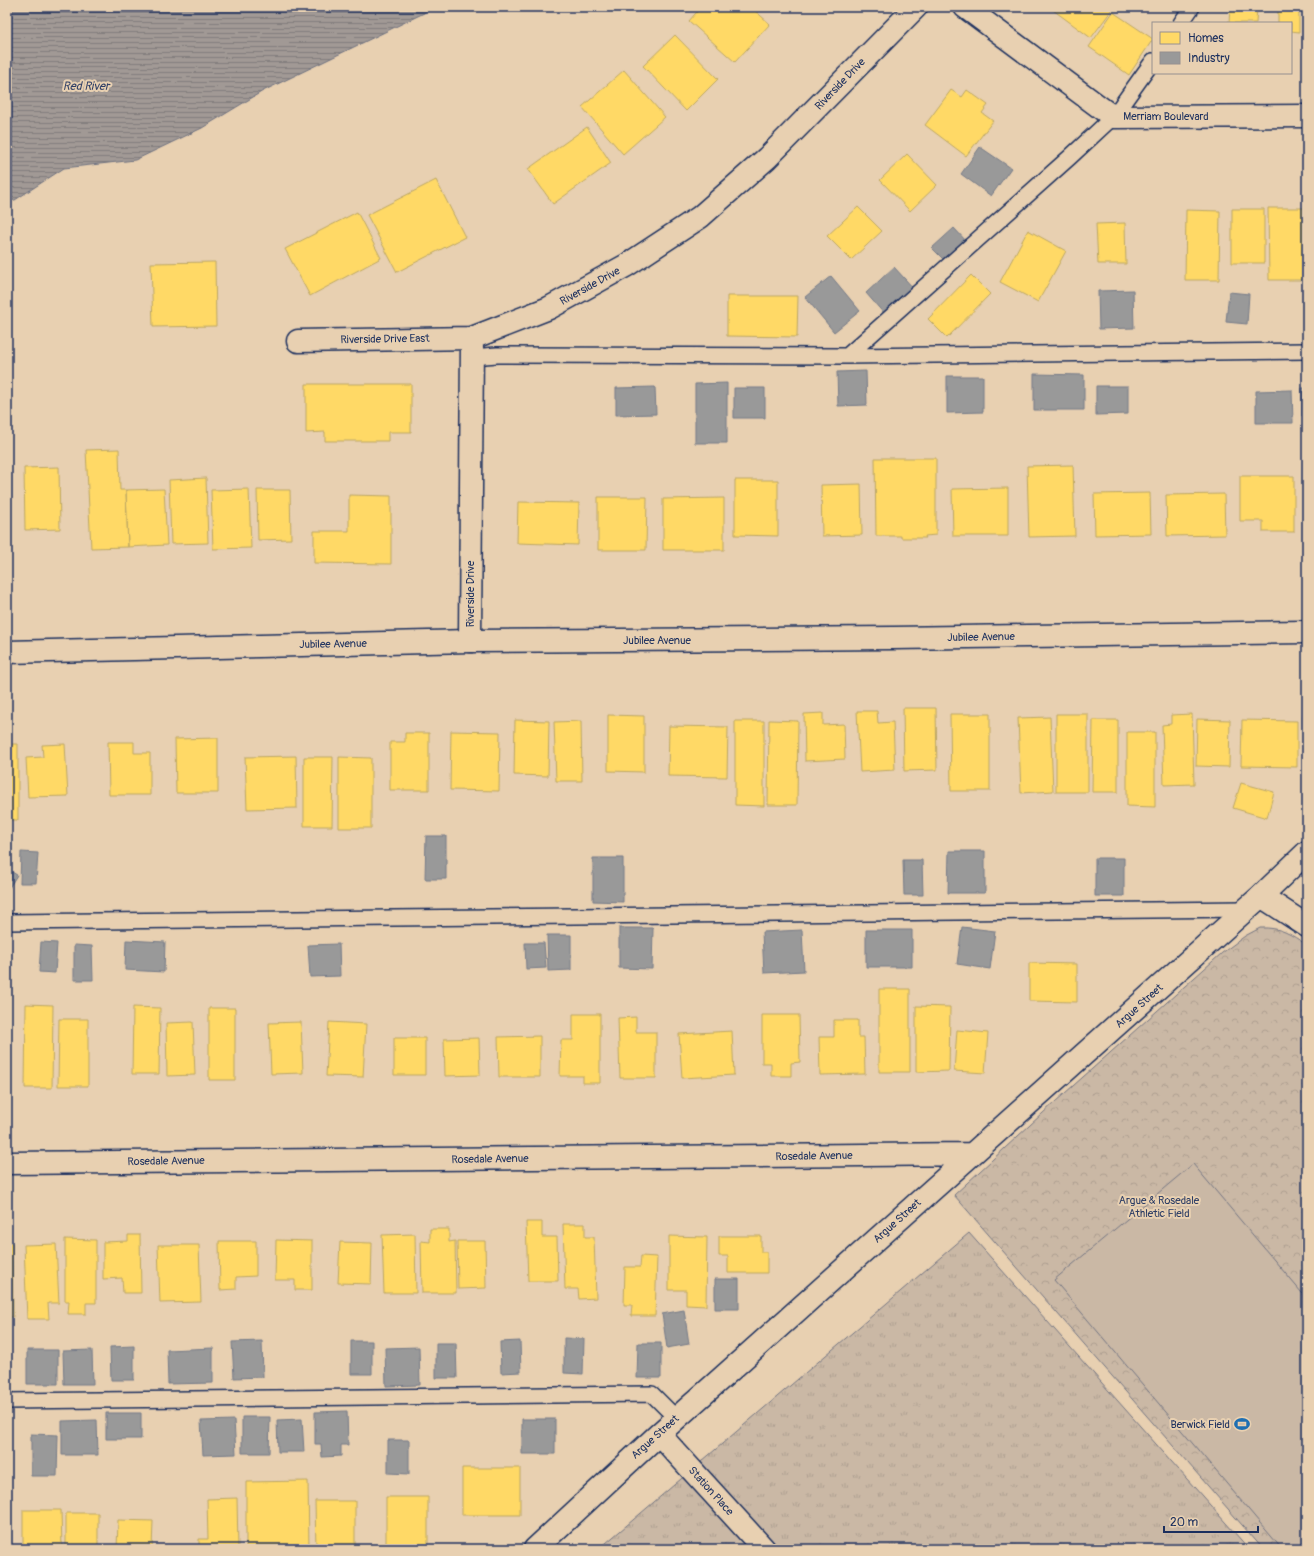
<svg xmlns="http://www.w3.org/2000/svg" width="1314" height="1556" font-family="Pangolin,sans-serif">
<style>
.grass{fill:url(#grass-tufts);stroke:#727482}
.park{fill:url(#park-crowns);stroke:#727482}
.garden{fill:#cab8a5;stroke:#727482}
.water{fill:url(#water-rules);stroke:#6b6f7f}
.homes{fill:#ffd966;stroke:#bba664}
.industry{fill:#999;stroke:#737987}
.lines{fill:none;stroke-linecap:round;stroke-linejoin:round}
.lane-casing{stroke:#1b2f5e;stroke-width:18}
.street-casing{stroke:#1b2f5e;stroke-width:25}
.secondary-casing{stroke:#1b2f5e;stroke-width:25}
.lane{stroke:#e8d0b1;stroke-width:15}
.street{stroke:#e8d0b1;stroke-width:22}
.secondary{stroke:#e8d0b1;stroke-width:22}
.labels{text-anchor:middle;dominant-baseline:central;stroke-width:4;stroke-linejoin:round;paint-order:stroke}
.street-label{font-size:11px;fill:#1b2f5e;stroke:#e8d0b1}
.park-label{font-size:11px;fill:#2c3d65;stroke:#e8d0b1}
.poi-label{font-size:11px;fill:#1b2f5e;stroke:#e8d0b1;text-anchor:end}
.water-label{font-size:12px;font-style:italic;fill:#2f3f66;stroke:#e8d0b1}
</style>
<defs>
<pattern id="grass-tufts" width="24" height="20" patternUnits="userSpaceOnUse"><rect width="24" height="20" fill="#cab8a5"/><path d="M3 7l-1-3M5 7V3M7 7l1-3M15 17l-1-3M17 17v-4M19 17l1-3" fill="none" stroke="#ad9e90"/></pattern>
<pattern id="park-crowns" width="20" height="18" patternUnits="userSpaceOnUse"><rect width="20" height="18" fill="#cab8a5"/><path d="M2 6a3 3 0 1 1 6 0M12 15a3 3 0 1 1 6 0" fill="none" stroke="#ad9e90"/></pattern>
<pattern id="water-rules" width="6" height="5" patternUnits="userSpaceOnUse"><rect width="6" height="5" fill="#a19995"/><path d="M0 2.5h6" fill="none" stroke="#827d7d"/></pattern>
</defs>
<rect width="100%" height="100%" fill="#e8d0b1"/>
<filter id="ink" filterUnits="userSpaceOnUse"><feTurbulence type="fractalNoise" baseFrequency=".025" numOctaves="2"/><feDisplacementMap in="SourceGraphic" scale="8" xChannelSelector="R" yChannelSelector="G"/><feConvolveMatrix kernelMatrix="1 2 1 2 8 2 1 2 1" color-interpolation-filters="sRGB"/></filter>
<g filter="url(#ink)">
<path class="grass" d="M969,1233L1249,1549H599Z"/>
<path class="park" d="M1307,689V827H1306L1303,717Z
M1260,928C1281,927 1290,934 1307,945V1549H1263L954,1195L1055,1102L1222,953L1245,936Z"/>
<path class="garden" d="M1193,1164L1307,1299V1549H1282L1054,1280Z"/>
<path class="water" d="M7,7H432L424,13L263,91L202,128L135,160L64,168L15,200L7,201Z"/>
<path class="homes" d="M701,7H751L770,24L735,62L689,21Z
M1049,7H1114L1091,38Z
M1230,7H1257L1256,23H1229Z
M1278,7H1299V32L1291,31V23H1278Z
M1113,12L1153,39L1129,75L1089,47Z
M675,35L718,79L686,111L643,66Z
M624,70L665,117L623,154L582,107Z
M951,90L962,97L967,90L988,105L982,113L993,121L966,156L925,125Z
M587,127L611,163L553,204L528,169Z
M907,154L937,185L910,211L880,180Z
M436,180L465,237L397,272L367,215Z
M858,207L882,231L851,260L827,236Z
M1268,208H1307V280H1269Z
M1232,209H1264V263H1232Z
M1186,210L1220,211L1219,280H1185Z
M357,212L381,258L310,296L285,249Z
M1125,223L1126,264H1098L1096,224Z
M1028,230L1066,251L1038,302L1000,282Z
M215,262L216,326L153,327L151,263Z
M971,275L990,294L947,338L928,319Z
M727,296H798L797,337L727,336Z
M306,384H411V432H388V441H325V432L306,433Z
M119,449L120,490H126L128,547L91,548L86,450Z
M875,458H936V535L925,536L926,538H901V536H876Z
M1073,465L1075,536L1029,537L1027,466Z
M59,467L60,529L25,530L24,468Z
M1240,476H1294V532H1263V521H1240Z
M206,478L208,543L171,544L169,480Z
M735,480H778V536L735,535Z
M861,484L862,535L822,536L821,485Z
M1008,488V536H953L952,489Z
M164,489L167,545L128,547L126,490Z
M249,489L251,548L213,549L211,490Z
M257,490H290L291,539L258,540Z
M1150,493L1151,534L1095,535L1094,494Z
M1224,494L1225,535L1167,536L1166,495Z
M349,495L391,496V564L314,563V531H349Z
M598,497H647L646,550H598Z
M724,498V550H663V499Z
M518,502L579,503L578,545L517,543Z
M903,708H936L937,770L904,771Z
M857,711H877L878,723L893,722L895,770L860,772Z
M823,713V725L844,724L845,759L805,761L804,714Z
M950,714H990V791H951Z
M1056,714H1088V792H1056Z
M1192,714L1194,784L1164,785L1162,725L1171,724V715Z
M608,715L644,716V772L608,771Z
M1050,717L1053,791L1021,793L1018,718Z
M1197,719L1230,720L1229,767L1196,766Z
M515,720L549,721L548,776L514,775Z
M769,720L798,721L797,805H768Z
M1093,720H1118V792H1092Z
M1242,720L1297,721V767L1241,766Z
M581,721L582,781H556L554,722Z
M735,721H764V806L735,805Z
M669,726L728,727L727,777L668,776Z
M451,731L500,732L499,791L450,790Z
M1127,732H1155V807L1127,806Z
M405,733H429V790H390V742H405Z
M218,738V793H176L175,739Z
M108,742H134V753H150V795H109Z
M7,744H18V820H7Z
M65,744L68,796L28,797L26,758L43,757L42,745Z
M296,756L297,808L247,809L245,757Z
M304,757H333L332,826H304Z
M339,757L371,758V828H339Z
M1241,783L1274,792L1267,818L1233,808Z
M1029,963L1077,964V1002L1029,1001Z
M879,989H910V1072H879Z
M26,1004L53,1005L52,1088H25Z
M916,1006L950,1007L949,1071L916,1072Z
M133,1007L160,1008L159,1074H132Z
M209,1008H235V1080H209Z
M573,1014H600V1083H583V1076H560L561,1040H573Z
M762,1015H799L800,1062L791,1063V1076H771V1063H762Z
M636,1017V1032H656V1078H620L618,1018Z
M59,1019H88V1086H58Z
M834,1020H858V1037H864L865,1074L820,1075L819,1037H834Z
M193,1022L195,1075L167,1076L166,1023Z
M301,1022L303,1073L271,1074L269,1023Z
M329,1022L366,1024L363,1077L326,1076Z
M957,1030L988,1033L985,1073L954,1071Z
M732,1031L734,1075L682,1078L679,1034Z
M7,1032H9L10,1075H7Z
M540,1036V1077H499L498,1037Z
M394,1038H425V1075H394Z
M479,1038L480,1075L445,1076L444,1039Z
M526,1222H542V1237H557L558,1281H528Z
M563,1224H585V1237H594L596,1298L579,1299L578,1289H565Z
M430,1229H449V1242L455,1241L456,1293H422L421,1241L430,1242Z
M415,1234L416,1293H384L382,1235Z
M128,1235H140L141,1293H123L122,1278L103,1279V1242L128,1241Z
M669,1236L707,1237L706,1306L686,1305V1290H669Z
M719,1236H761V1252H767V1273H728V1256H719Z
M65,1239L96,1240V1303H86V1314H68L69,1301H65Z
M276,1240L312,1241V1290H295V1280H275Z
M219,1241H256V1276L236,1277V1289L220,1290Z
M457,1241H485L486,1288L458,1289Z
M340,1242L372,1243L371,1284L338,1283Z
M7,1243H12L13,1317H7Z
M56,1244L59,1303H48L49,1319H27L24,1245Z
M158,1245H199L201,1302L160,1303Z
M641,1256L657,1257L655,1316H631L632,1305H624L625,1267H640Z
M462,1468H520V1515H462Z
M308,1481L309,1549H246V1482Z
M386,1497H428V1549H386Z
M237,1498L238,1549H199V1539H208L207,1499Z
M315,1501H355V1549H316Z
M23,1510H61L62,1549H23Z
M66,1513H98V1549H66Z
M118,1520L153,1521L152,1549H117Z"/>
<path class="industry" d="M980,147L1011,168L991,196L961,174Z
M954,228L967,242L946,262L932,248Z
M894,267L915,290L886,316L866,293Z
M831,276L860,311L834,332L805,297Z
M1133,290L1134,328L1099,329L1098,291Z
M1229,292L1249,294L1247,324L1226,322Z
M866,371L867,405L838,406L837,372Z
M1034,374L1084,375V410H1034Z
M947,376H983V412L947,413Z
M727,383V443H695V384Z
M1096,386H1128V414L1096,415Z
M655,387L656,414L616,415V388Z
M734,388H765V418H734Z
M1302,388H1307V416H1302Z
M1292,390L1293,423H1256V391Z
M426,836H446V879H425Z
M949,851H985V893H948Z
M21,852L38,853L36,883H20Z
M593,858H623V902L593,901Z
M1095,858H1124V896H1095Z
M903,860H922L923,895H904Z
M7,869L17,875L7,891Z
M962,927L995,931L990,969L957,964Z
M619,928H653L652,969L619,968Z
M802,930L804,971L764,973L762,932Z
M866,930H912V967H866Z
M547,935H571V970L548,971Z
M7,937H8L10,961H7Z
M126,940L165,942L164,972L125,970Z
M41,942L57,943L55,973L39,972Z
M525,943H544L546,968L526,969Z
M339,944L340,976L310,977L308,945Z
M74,945L92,946L93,980H74Z
M715,1279H739V1309H715Z
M684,1310L689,1344L667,1348L662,1314Z
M564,1338L584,1339L583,1374L564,1373Z
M262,1341L263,1377L234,1378L232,1342Z
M351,1341H372V1374H351Z
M520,1341L521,1372L501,1373L500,1342Z
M436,1343H456L457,1378H436Z
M638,1343H661V1378H637Z
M134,1346V1380H111L110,1347Z
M419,1347L420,1385L386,1386L385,1348Z
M213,1348V1383L168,1384L167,1350Z
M27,1350H58V1384H27Z
M92,1350L93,1384H64L63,1351Z
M347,1411L348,1445H341V1456L322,1457L321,1444H315V1412Z
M106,1413H141V1439H106Z
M242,1417H270L269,1453H242Z
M302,1419L304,1452H278L277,1420Z
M522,1419H555V1454H522Z
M97,1420L98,1455H62V1421Z
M234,1420L236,1454L203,1455L201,1421Z
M31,1434L58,1435L57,1476H31Z
M388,1440H409V1474L388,1473Z"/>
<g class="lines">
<defs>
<path id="lane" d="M1181,23L1192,7
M847,356L1070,157L1113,117L1153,61
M472,357L497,355L847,356L1307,351
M7,922L1247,909
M7,1401L652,1394L676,1418"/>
<path id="street" d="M965,7L1113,117L1307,116
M298,341L472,338L549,308L627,265L700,217L767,158L916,7
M470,641L472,338
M1261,896L1307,926
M7,1163L972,1154
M659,1434L764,1549
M535,1549L659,1434L1261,896L1307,852"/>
<path id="secondary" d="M7,652L470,641L894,638L1307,632"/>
</defs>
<use href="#lane" class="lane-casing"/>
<use href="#street" class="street-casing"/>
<use href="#secondary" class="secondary-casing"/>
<use href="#lane" class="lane"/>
<use href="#street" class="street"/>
<use href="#secondary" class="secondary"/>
</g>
</g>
<defs>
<symbol id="stadium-bare" viewBox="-9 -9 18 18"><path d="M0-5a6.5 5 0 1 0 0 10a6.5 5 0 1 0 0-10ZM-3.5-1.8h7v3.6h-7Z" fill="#1f6fb2" stroke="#e8d0b1" stroke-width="2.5" paint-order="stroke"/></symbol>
</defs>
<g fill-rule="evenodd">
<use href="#stadium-bare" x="1231" y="1413" width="22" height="22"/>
</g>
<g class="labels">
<g class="street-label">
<text transform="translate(840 84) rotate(-46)">Riverside Drive</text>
<text x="1166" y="116">Merriam Boulevard</text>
<text transform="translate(590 286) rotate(-29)">Riverside Drive</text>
<text transform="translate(385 339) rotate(-1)">Riverside Drive East</text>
<text transform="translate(470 594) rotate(-90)">Riverside Drive</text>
<text transform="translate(981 637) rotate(-1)">Jubilee Avenue</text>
<text x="657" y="640">Jubilee Avenue</text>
<text transform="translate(333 644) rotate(-1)">Jubilee Avenue</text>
<text transform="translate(1139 1006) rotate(-42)">Argue Street</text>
<text transform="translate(814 1156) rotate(-1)">Rosedale Avenue</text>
<text transform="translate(490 1159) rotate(-1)">Rosedale Avenue</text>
<text transform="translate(166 1161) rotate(-1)">Rosedale Avenue</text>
<text transform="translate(897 1221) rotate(-42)">Argue Street</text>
<text transform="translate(655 1437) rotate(-42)">Argue Street</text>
<text transform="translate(711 1491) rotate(48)">Station Place</text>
</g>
<g class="park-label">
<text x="1159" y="1200">Argue &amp; Rosedale<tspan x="1159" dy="13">Athletic Field</tspan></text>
</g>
<g class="poi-label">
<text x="1230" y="1424">Berwick Field</text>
</g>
<g class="water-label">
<text x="86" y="86">Red River</text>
</g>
</g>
<rect width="1314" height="1556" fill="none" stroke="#e8d0b1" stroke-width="24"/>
<rect x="12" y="12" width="1290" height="1532" fill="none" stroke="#1b2f5e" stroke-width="1.5" filter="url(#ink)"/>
<rect x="1152" y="22" width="140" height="52" fill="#e8d0b1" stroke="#969090"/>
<rect x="1160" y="32" width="20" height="12" fill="#ffd966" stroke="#969090"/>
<text x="1188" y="42" font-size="12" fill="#1b2f5e">Homes</text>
<rect x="1160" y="52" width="20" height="12" fill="#999999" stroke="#969090"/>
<text x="1188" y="62" font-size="12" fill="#1b2f5e">Industry</text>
<path d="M1164 1526v6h94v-6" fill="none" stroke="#1b2f5e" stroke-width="2"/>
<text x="1170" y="1526" font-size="12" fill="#1b2f5e" stroke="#e8d0b1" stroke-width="3" paint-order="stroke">20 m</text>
</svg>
